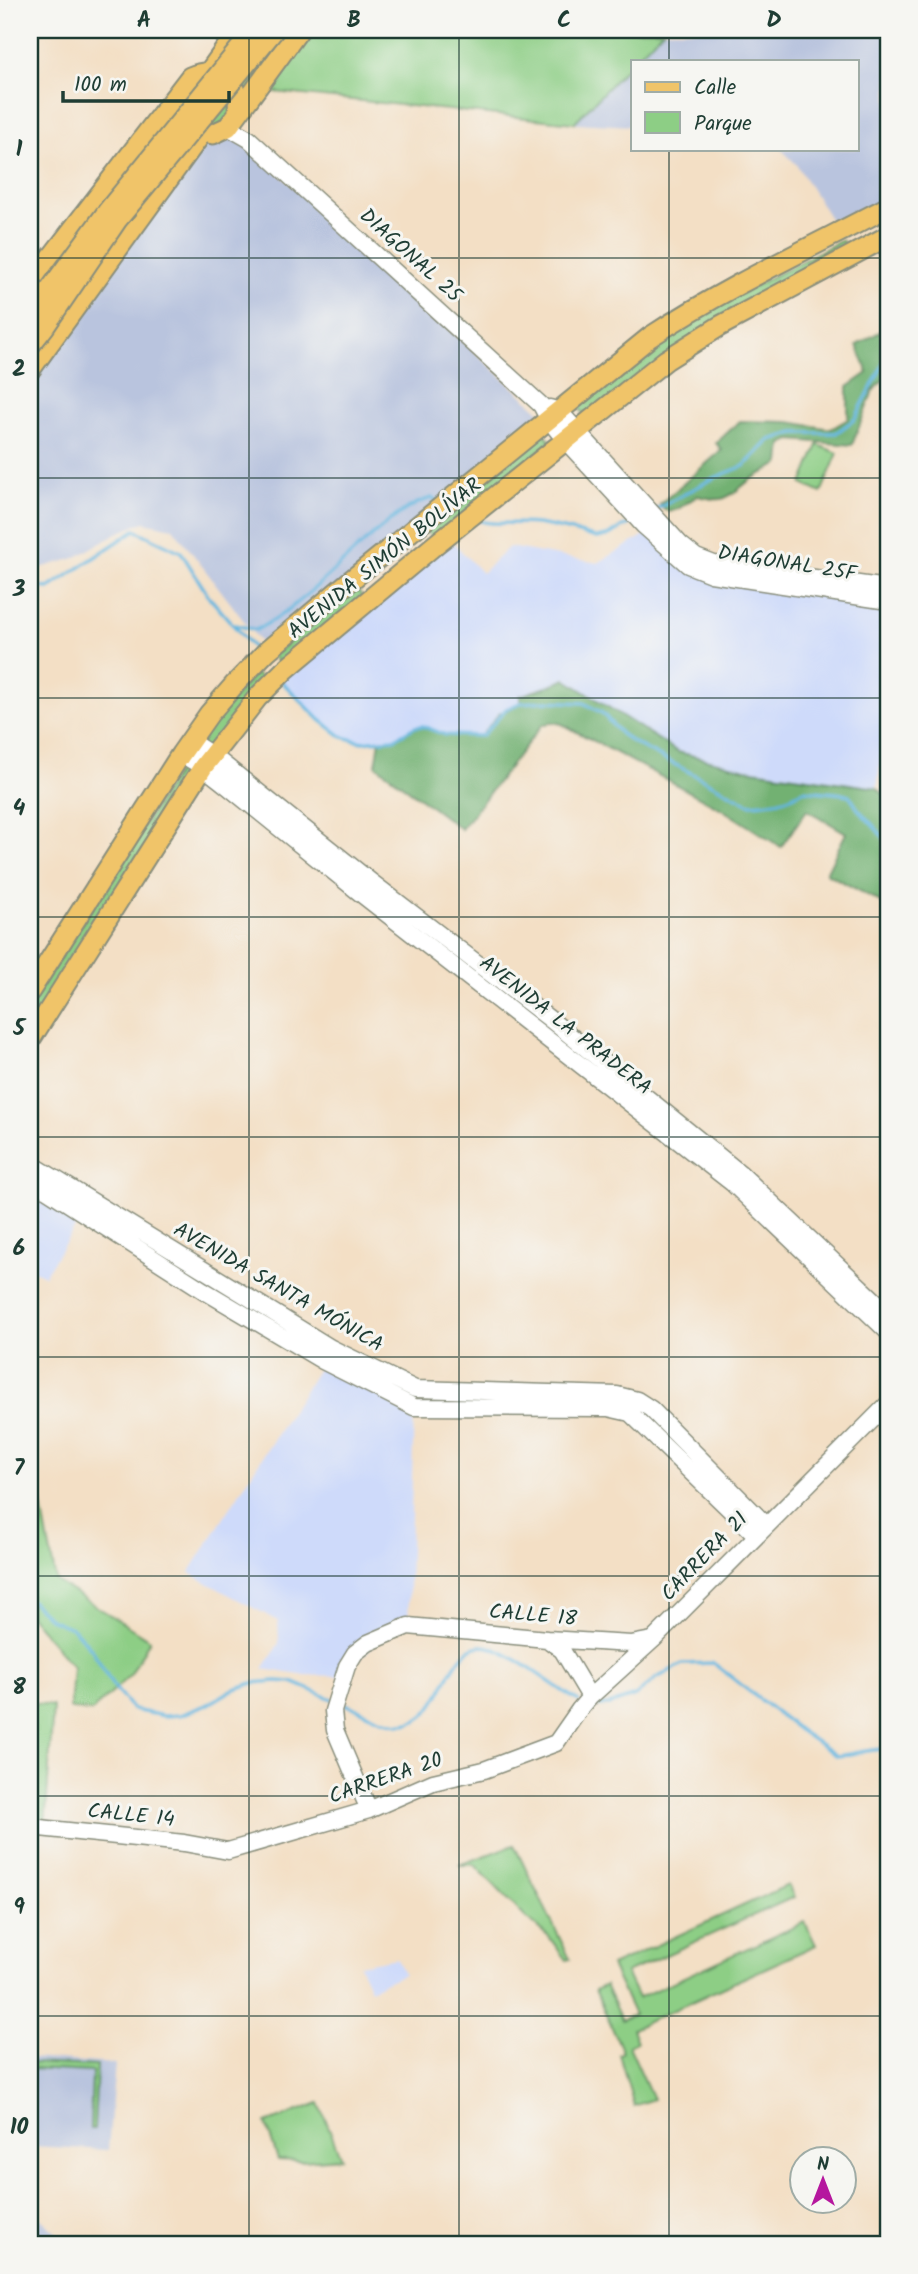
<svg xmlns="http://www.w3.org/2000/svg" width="918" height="2274" font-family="Kalam,sans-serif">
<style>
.built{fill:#cedafa}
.industrial{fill:#b9c4de}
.green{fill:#8dce85;stroke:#56865c;stroke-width:2}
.forest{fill:#72b172;stroke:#487753;stroke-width:2}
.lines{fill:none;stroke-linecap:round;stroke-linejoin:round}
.stream{stroke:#63b6df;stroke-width:3.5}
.minor-casing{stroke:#898e7c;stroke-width:19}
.major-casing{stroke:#898e7c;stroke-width:23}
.minor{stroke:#fff;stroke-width:16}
.major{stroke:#f0c469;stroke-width:19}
.major-bridge-casing{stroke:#898e7c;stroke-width:23;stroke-linecap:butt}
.major-bridge{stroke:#f0c469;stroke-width:19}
.grid{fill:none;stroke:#1f3d34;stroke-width:2;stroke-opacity:0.55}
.labels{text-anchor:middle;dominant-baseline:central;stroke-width:6;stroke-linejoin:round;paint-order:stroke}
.street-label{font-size:21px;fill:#1f3d34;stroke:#f6f6f2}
.neatline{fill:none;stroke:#1f3d34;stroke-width:2.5}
.grid-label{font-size:23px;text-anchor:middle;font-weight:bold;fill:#1f3d34}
</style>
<rect width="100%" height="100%" fill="#f6f6f2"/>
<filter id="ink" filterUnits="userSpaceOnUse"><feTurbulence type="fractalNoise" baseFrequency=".0143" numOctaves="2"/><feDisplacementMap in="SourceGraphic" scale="14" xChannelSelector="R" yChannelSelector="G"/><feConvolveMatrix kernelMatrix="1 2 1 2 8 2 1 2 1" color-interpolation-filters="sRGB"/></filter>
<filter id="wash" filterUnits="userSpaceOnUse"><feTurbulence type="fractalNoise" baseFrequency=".00686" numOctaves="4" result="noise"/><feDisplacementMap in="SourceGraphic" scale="28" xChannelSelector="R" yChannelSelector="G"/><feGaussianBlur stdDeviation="1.57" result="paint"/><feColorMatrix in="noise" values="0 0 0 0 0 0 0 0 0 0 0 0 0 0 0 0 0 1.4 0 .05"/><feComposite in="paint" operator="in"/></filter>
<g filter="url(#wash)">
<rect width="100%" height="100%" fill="#f3dfc5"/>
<path class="built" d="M650,532L671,552L888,601V707L877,788L746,769L678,752L566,679L547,689H535L520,703L506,709L482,736L446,735L422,726L402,733L394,739L362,742L342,737L320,720L278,678L447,536L482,573L509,547L598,563Z
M30,1183L83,1215L44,1276L30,1268Z
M323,1361L414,1407L408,1626L382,1636L343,1676L300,1675L263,1669L279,1643L278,1621L189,1573Z
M397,1958L404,1974L370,1989L359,1965Z"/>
<path class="industrial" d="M663,30H888V207L839,233L796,164L781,149H857V61H633Z
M633,62V126L574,123Z
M228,127L549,420L267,651L173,528L144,522L115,534L75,558L30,571V370L202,133Z
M30,2058L115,2064L108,2150L30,2146Z
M30,2209L67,2243L30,2244Z"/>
<path class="green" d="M239,30H663L574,123L255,90L213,134L30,370V285Z
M842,240L847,250L585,415L577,406L654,344L709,310Z
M544,433L551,441L433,539L425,529Z
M818,445L838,453L821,493L802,484Z
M355,587L362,596L281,666L272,656Z
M255,673L265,682L207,752L195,744Z
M186,758L198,764L30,1028V1005Z
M30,1444L56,1581L150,1640L131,1674L91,1712L70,1708L73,1667L30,1616Z
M30,1703L53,1706L45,1828L30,1827Z
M514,1845L570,1959L566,1960L549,1937L525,1917L475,1865H459Z
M788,1885L794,1897L626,1973L638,1998L805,1922L816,1945L632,2029L637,2042L629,2046L653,2099L634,2106L619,2054L623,2052L595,1990L605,1985L621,2020L634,2015L611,1966Z
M30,2063L97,2066L94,2129H90L92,2072L30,2069Z
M319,2103L341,2158L301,2161L278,2160L266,2123Z"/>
<path class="forest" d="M888,327V375L873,391L852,445L791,440L782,444L780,463C772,469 764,472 755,477C743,483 735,496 721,499C713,500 705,497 697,496L678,509L669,512L661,507L660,504L722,450L716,443L740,421L789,422L831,429L848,419V387L868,373L857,345Z
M565,679L678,752L746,769L877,788L888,798V906L826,873L846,833L807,810L781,847L720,808L562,724L552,722L542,725L461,829L376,765L380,740L394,739L415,727L422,726L446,735L481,736L499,714L520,703V696C537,689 549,688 565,679Z"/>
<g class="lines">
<path class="stream" d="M655,510L714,478L744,466L770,440L795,433H836L855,419L885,361L888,360
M476,519C491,527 517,521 537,524C557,527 577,532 597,538L607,536L633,522
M30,586L49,588L135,530L181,552L209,597L256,651
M236,625L256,630C297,609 331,572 365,542C386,524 405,505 432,498L437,501
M281,681L320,720L342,737L362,742L394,739L415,727L422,726L446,735L482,736L506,709L520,703L546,701L584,703L602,713L621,734L634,743L750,804C770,803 787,801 804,790C820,792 833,792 849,795L858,809L888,842
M30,1600L50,1619L74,1629L93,1651L112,1684L133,1710L164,1716L180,1715L209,1704L232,1690L253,1683L276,1681L292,1682L332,1699
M342,1703C363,1709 381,1724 403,1724C444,1723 445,1649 481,1646C503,1644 557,1690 579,1701
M590,1705H609L635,1696L657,1678L682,1664L713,1663L799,1730L837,1756C854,1754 871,1748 888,1749"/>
</g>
</g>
<g filter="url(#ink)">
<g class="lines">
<defs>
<path id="minor" d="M228,127L249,139L541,405L549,420L565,440L644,526L688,565L711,574L888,601
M550,408L559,411L680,544L696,557L714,564L888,588
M190,741L212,755L370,881L551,1020L741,1174L888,1313
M181,754L203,767L221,781L360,893L732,1183L888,1332
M30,1163L331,1348L415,1389L617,1395L637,1400L651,1409L766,1525
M30,1179L203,1290L323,1361L414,1407L608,1408L630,1413L756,1535
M547,1639L562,1650L590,1697
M369,1810L335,1730L333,1711L347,1666L355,1653L368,1643L408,1626L547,1639L631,1644L652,1640
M30,1827L184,1843L228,1851L369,1810L433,1782L484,1770L556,1743L579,1710L590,1697L654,1639L888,1404"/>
<path id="major" d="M209,72L239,30
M192,130L213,134L228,127L299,30
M30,285L190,77C217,65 241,80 238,110
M30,370L202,133
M30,991L181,754L209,714L235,684L267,651L350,581L650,337C726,287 808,249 888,207
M30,1040L203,767L258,697L285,670L436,544L666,360L720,326L888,236"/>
</defs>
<use href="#minor" class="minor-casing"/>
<use href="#major" class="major-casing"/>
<use href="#minor" class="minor"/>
<use href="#major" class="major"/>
<defs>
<path id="major-bridge" d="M30,317L107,212L255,30
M30,345L45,326L117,220L274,30"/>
</defs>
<use href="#major-bridge" class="major-bridge-casing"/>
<use href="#major-bridge" class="major-bridge"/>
</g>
</g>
<path class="grid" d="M249,30V2244M459,30V2244M669,30V61M669,149V2244M30,258H888M30,478H888M30,698H888M30,917H888M30,1137H888M30,1357H888M30,1576H888M30,1796H888M30,2016H888"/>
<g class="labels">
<g class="street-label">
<text transform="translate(410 256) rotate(42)">DIAGONAL 25</text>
<text transform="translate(385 559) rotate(-39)">AVENIDA SIMÓN BOLÍVAR</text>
<text transform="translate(787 564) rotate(9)">DIAGONAL 25F</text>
<text transform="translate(565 1026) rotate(38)">AVENIDA LA PRADERA</text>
<text transform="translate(278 1288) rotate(30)">AVENIDA SANTA MÓNICA</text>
<text transform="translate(705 1557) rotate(-46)">CARRERA 21</text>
<text transform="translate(533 1616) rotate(5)">CALLE 18</text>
<text transform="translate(386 1779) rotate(-19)">CARRERA 20</text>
<text transform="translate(131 1816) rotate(6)">CALLE 14</text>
</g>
</g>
<rect width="918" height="2274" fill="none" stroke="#f6f6f2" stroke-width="77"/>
<rect x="631" y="60" width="228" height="91" fill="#f6f6f2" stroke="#a0aca6" stroke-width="2"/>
<rect x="645" y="82" width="35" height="10" fill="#f0c469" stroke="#a0aca6" stroke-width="2"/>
<text x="694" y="94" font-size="21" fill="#1f3d34">Calle</text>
<rect x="645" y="112" width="35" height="21" fill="#8dce85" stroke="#a0aca6" stroke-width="2"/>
<text x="694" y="130" font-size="21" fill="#1f3d34">Parque</text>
<g transform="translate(823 2180)"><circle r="33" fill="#f6f6f2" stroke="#a0aca6" stroke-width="2"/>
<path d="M0-5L12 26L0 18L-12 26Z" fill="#b5179e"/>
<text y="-10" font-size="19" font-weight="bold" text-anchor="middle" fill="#1f3d34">N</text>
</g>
<path d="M63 91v10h166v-10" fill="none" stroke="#1f3d34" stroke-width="3.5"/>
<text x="74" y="91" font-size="21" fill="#1f3d34" stroke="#f6f6f2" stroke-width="5" paint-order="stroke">100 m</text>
<rect x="38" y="38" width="842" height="2198" class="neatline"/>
<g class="grid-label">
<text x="144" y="27">A</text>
<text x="354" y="27">B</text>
<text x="564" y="27">C</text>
<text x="774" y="27">D</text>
<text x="19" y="156">1</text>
<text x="19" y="376">2</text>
<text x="19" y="596">3</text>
<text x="19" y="815">4</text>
<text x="19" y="1035">5</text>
<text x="19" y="1255">6</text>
<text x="19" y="1475">7</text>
<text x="19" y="1694">8</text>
<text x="19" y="1914">9</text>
<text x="19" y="2134">10</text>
</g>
</svg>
